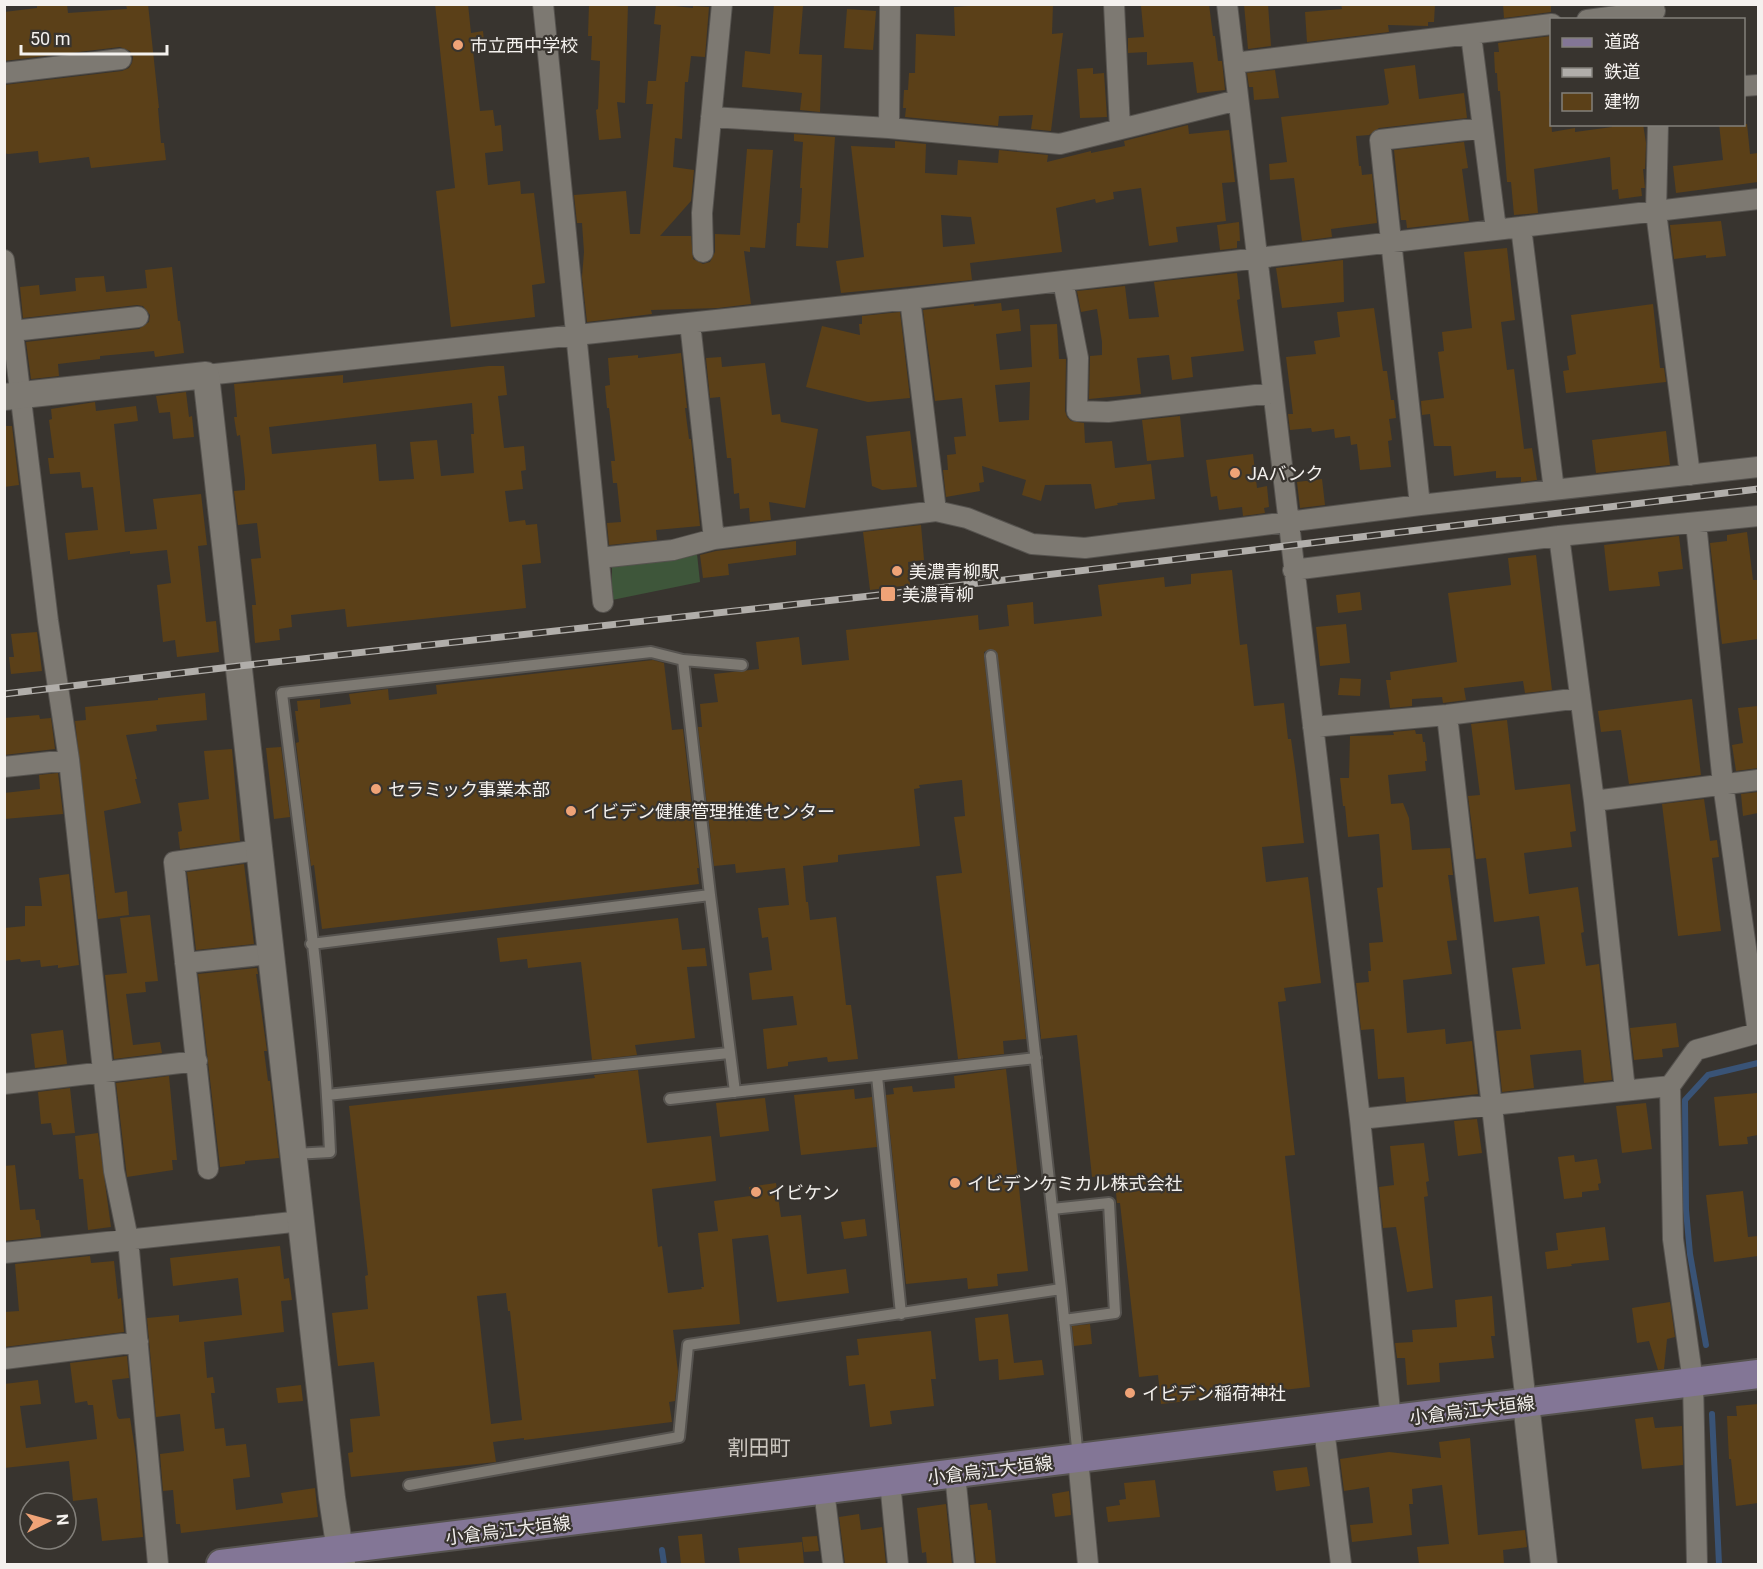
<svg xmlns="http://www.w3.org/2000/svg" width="1763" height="1569" font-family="Roboto,'Noto Sans JP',sans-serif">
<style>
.green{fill:#3e563a}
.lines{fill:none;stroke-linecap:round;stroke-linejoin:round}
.stream{stroke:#395376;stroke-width:6}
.building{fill:#5b4018;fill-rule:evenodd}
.service-casing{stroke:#56534f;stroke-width:14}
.minor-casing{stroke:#56534f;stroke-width:22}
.tertiary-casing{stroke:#56534f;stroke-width:28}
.secondary-casing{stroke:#56534f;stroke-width:32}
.service{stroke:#7d7972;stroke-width:10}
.minor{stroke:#7d7972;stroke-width:20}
.tertiary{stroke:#7d7972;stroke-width:26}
.secondary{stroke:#837696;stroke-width:28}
.rail-casing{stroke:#b1aeaa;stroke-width:7}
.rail{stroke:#38342f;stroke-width:4.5;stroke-dasharray:14;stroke-linecap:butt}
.poi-dot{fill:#efa377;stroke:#38342f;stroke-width:2}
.labels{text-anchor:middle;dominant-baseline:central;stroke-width:4.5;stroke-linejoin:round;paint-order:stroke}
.poi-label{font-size:18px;fill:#f4f1ee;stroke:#38342f;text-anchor:start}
.street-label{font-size:18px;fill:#f4f1ee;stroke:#38342f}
.quarter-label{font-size:21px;fill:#cbc6bf;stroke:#38342f}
</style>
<rect width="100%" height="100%" fill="#38342f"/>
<path class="green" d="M697,554L700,582L612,600V563Z"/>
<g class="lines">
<path class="stream" d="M1706,1345L1690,1254L1686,1210L1685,1100L1708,1075L1758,1063
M1712,1414L1719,1564
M662,1550L664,1564"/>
</g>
<path class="building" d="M37,4H67L68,13L127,9L126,5L148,4L159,108H158L161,143H164L166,160L91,168L89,157L39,163L38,151L8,154L4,153V85L122,71L129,68L132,63L133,57L130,51L120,47L4,61V12L37,8Z
M435,4H468L471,33L483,31L485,50L473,51L480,111L493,110L495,126L501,125L503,151L485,153L488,185L520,181L521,194L534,193L545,283L532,285L535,317L451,327L436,191L455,188Z
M589,4H628L625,103L617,102L621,138L599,140L596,110L598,109L600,61L591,60L592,36H588Z
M656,4L693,8V6L709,7L705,57L691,56L688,82H685L682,139L675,138L673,167L694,170L691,201L660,236H691L693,259L703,264L710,262L715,252V234L740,235L747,149L773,150L765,248L750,247V252L744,251L751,304L718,308L651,310L652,314L587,322L582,277L584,252L582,223H577L574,195L626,191L630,234H640L653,104H646L648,81H656L658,61L661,25L654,24Z
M774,4L803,6L799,54L822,55L820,112L800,110L802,93L742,87L745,51L770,54Z
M995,4H1053L1052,34L1063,33L1051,131L1031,129L1033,115L999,116L998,126L905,117L906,108H903L904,90H908L909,73H915L916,34L955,36L954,7Z
M1165,4H1209L1213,36H1215L1218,61H1222L1225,90L1197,93L1193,62L1147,65V52L1128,53V38L1144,37L1141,6Z
M1244,4H1268L1271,46L1248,49Z
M1341,4H1435L1434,22H1428V26L1388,25L1389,32L1307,42L1305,12L1342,9Z
M1503,4H1551V12L1504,18Z
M847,9L876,11L873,50L844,48Z
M1551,36V102H1549L1552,132L1575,128V132L1612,127V124H1643L1646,143L1645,169H1643L1645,188H1641L1642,196L1619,199L1618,189L1612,190L1610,157L1534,169L1538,213L1514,215L1511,182H1507L1500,91H1498L1497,73H1495L1494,52H1499L1498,43Z
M1415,65L1419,99L1464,93L1467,118L1379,128L1369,135L1356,136L1359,166H1361L1362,175L1372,174L1377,223L1331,229L1332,237L1302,241L1294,178L1270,180L1269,164L1287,162L1281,117L1387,105L1389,103L1384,69Z
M1093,68V74L1104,73L1107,117L1080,118L1077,69Z
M1275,70L1279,98L1254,100L1253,87H1249L1247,73Z
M1719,124H1747L1750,154L1758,153V182L1676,193L1673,166L1723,160Z
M1188,125L1189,134L1229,130L1235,182L1222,183L1226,221L1176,227L1178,242L1149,246L1141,188L1113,192L1114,199L1096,203L1095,199L1056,208L1062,252L970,263L972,280L841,293L836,261L864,257L851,146L895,148V141L926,144L925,173L957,175L958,160L998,163L999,150L1048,155L1047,162L1091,151V153L1125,146L1124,141ZM941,215L971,217L975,244L943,247Z
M794,134L835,137L828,248L796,246L797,223H800L802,188H800L803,142L794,141Z
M1464,142L1468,168L1462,169L1469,221L1407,228L1406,220H1401L1394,150Z
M1721,221L1726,256L1706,258V255L1674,259L1670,225Z
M1239,222L1240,241H1237V248L1220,250L1217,225Z
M1507,248L1515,320L1501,322L1507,370L1514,369L1524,449L1532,448L1537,480L1521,482V477L1496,478V471L1454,476L1451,446H1434L1430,414L1422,415L1421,401L1444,398L1438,352L1444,351L1442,332L1472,328L1464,252Z
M1343,260L1344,302L1282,308L1276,268Z
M172,267L178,321H180L184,353L155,357L154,351L100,356V359L58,364L59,376L31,379L26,342L139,329L149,322L150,315L143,306L137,305L23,318L20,287L39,285L40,295L76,291L75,278L104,276L106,292L147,288L145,270Z
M1237,273L1240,299L1237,300L1244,351L1191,357L1193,377L1172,380L1169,355L1137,358L1141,394L1089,399L1090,356L1102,355V342L1097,309L1081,312L1077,291L1125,286L1129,319L1159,317L1154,282Z
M1001,303L1002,311L1019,309L1021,331L996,334L1000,370L1032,367L1030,325L1057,324L1059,359H1066L1065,411L1067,417L1071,421L1084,423L1085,443L1112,441L1115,468L1151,464L1155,499L1117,503L1118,505L1095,509L1091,484L1045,485L1041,501L1022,495L1026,480L982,466L984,482L979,483L980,491L946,497L943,470H948L947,455L956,454L954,437L966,436L962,398L935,401L923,310L974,304V306ZM1030,382L1029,420L999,422L995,385Z
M1653,304L1660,368H1664L1666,382L1566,393L1563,371L1569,370L1567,356L1576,354L1571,315Z
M1374,308L1383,371H1387L1391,400H1394L1396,418L1389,419L1392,440L1388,441L1391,467L1360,470L1357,444L1351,445L1350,436L1335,438L1334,429L1312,432L1311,428L1290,430L1288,414H1293L1286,357L1316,354L1314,341L1340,337L1337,312Z
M900,312L910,398L868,402L806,387L822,326L860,335L859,324H862V316Z
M681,353L687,408H685L689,439H691L700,526L656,530L657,540L609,545L607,523L621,522L617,483H613L611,461H615L609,408H607L605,386L610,385L608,358L638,355V358Z
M721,357L722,367L765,363L772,415L780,414L781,422L818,429L805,508L769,502L771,520L750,522L749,508L740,509L739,493L734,494L731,458H727L720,397L710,398L706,358Z
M489,366H504L507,395L498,396L504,448L524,446L526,470L521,471L523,489L505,491L509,522L525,520L526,525L537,524L541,563L522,565L526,608L347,627L345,609L291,615L292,627L279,629L280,640L255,643L252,605H256L251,559L261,558L257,523L238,525L234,491L245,490V480L240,435L237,436L234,417H237L234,384L343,375V383ZM472,403L474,434H471L474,473L441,476L437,440L410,442L414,479L379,481L376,444L272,454L269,427Z
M186,392L189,417L192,416L194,437L173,439L170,412L159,413L156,396Z
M95,402L96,411L136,406L138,421L114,424L125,532L157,529L153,499L201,494L207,545L198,546L206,622L216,621L219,652L177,657L175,640L163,642L157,585L171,583L167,550L130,554V551L68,560L65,533L98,530L93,487L82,488L80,472L50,474L48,458H54L49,420L52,419L51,409Z
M1180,416L1184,457L1147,461L1142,420Z
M4,426H12L19,485L4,487Z
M910,431L917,487L882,490L872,486L866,436Z
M1666,431L1670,465L1596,473L1592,440Z
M1253,454L1257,488L1267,486L1269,507L1264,508L1265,513L1243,516L1242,507L1219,510L1217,496L1211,497L1206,460Z
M1322,479L1325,505L1300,508L1297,482Z
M921,525L924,560L908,562L910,585L870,590L863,532Z
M1747,532L1753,580H1758V639L1722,644L1710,543L1727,541V535Z
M1679,536L1683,569L1658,572L1660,586L1609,591L1604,545Z
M796,541V555L728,564L729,575L703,578L700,555L716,551Z
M1536,555L1552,690L1525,693L1523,681L1464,688L1466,700L1443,703L1442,697L1412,699V706L1390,708L1386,680H1391L1390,672L1457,662L1448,593L1511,585L1508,558Z
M1232,570L1240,645L1247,644L1254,706L1284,703L1288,739H1291L1296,775L1304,843L1262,847L1266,882L1308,877L1321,983L1284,988L1286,1001L1278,1002L1295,1155L1285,1156L1310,1387L1161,1404L1158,1375L1139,1377L1120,1203H1117L1114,1174L1092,1177L1077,1035L1041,1039V1037L997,652L990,649L984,652V657L1026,1039L1003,1041L1004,1054L958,1059L936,876L962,873L954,817L965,816L962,780L919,785L920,788L914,789L920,846L838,855V862L803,866L806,902H808L810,920L836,917L846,1005H851L858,1059L828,1062L827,1057L788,1062V1066L767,1069L763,1029L797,1025L793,996L752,1000L749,973L772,970L768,937L762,938L758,908L789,905L785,868L736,873L735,864L714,866L698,727H702L700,704L718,702L714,674L759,669L756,642L799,637L802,665L849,660L846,630L978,615L979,630L1009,626L1007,605L1033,602L1034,624L1102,616L1098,585L1164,577L1165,587L1191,584V574Z
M1360,592L1362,610L1338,613L1336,595Z
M1346,624L1350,663L1320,666L1316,627Z
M37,632L42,671L11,674L9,657H14L11,634Z
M653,660L664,663L672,730L683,729L699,868H697L699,884L322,929L314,865L311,866L296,743L299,742L295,711H298L297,701L320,699V708L351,704L349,694L388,689L389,700L437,694L436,685Z
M1340,678L1361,679L1360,696L1338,695Z
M205,693L207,720L156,725L157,731L126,735L137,779H135L141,803L104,811L115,893L127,891L129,915L98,919L75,721L86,720L85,707L158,700V698Z
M1692,699L1701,775L1629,784L1621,730L1601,732L1598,711Z
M1758,706V768L1736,771L1732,745L1743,743L1738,708Z
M39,715L40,719L51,718L55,749L4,755V718Z
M1507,720L1515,790L1570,784L1576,831L1570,832L1572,847L1524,853L1529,894L1578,887L1584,932L1581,933L1586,966L1599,964L1612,1080L1584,1083L1581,1050L1530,1055L1534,1088L1502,1092L1496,1031L1521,1029L1512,968L1545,964L1539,916L1494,922L1486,858L1476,859L1468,796L1480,795L1471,724Z
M1415,730L1416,734H1422L1423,742H1425L1427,761H1425L1426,771L1388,775L1391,804L1403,803L1409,818L1412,850L1450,848L1453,875H1448L1457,940L1447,941L1452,974L1403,980L1407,1033L1445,1029L1446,1044L1472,1041L1478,1094L1406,1102L1404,1077L1378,1079L1374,1029L1361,1030L1356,983L1369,982L1368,971H1371L1369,943L1383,942L1377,888L1383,887L1379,834L1348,837L1345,806H1343L1340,778H1349L1350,736L1394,735L1393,732Z
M281,747L290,817L274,819L266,748Z
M232,749L240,841L180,849L178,832L182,831L178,803L209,799L204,751Z
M58,773L63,814L4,819V793L40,789L39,775Z
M1758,792V813L1743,816L1741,794Z
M1704,799L1710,841L1717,840L1719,857L1712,858L1721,931L1678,936L1662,804Z
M244,864L254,944L196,950L187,872Z
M69,874L79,965L58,968V965L41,967L40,960L21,962L20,959L4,961V928L25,926V906H42L39,878Z
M150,915L158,981L145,982L146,992L126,994L133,1045L160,1042L162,1053L114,1059L105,975L127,973L120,918Z
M678,918L682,950L705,948L707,966L687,967L695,1038L635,1045L637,1055L592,1060L581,962L528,968L527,959L500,962L497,938Z
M257,968L258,974H256L267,1051H264L268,1081H270L279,1158L245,1161V1164L220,1167L198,974Z
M1676,1023L1679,1047L1662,1049L1663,1057L1634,1060L1630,1028Z
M63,1030L67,1064L35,1068L31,1034Z
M1006,1069L1028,1271L997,1274L998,1286L968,1289L967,1278L906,1284L886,1095L894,1094L893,1088L912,1086L913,1092L955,1088L954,1076Z
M638,1070L647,1143L711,1136L716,1181L652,1189L658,1247L662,1246L668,1293L702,1289L701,1287H704L698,1233L718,1231L714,1201L750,1196L749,1187L776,1183L781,1217L801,1215L807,1274L846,1269L849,1293L777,1302L768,1235L732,1239L740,1324L673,1330L678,1372L675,1401L669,1402L672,1422L524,1440V1438L493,1442L496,1462L351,1477L348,1453L353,1452L350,1419L380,1416L374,1362L338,1366L332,1313L368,1309L365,1276L368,1275L349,1106L595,1078L594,1075ZM506,1293L508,1311H510L522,1420L491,1424L477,1296Z
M169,1076L177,1160H172L173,1170L127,1177L116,1083Z
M70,1088L75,1133L53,1135L51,1123L41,1124L38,1092Z
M854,1089L855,1099L872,1097L877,1147L801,1155L794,1095Z
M1757,1093L1758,1135L1747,1137L1748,1144L1719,1146L1714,1097Z
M765,1098L769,1131L720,1137L716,1103Z
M1646,1103L1652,1149L1622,1153L1616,1106Z
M1477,1119L1482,1153L1458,1156L1454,1121Z
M98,1133L111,1227L88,1230L83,1179H79L75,1136Z
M1424,1143L1429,1181L1426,1182L1428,1196L1424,1197L1433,1288L1407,1292L1396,1227L1383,1228L1379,1187L1394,1185L1390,1146Z
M1574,1155L1575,1162L1597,1159L1601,1183L1598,1184L1599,1190L1582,1192V1197L1564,1199L1558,1157Z
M15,1165L20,1210L35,1209L36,1220H39L41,1237L4,1241V1166Z
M1743,1191L1748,1237L1758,1236V1256L1714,1262L1706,1195Z
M865,1219L867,1236L844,1239L841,1222Z
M1605,1227L1609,1260L1571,1264L1572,1266L1547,1269L1545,1252L1558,1250L1556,1233Z
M280,1246L284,1279L289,1278L292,1300L281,1301L284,1332L204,1342L207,1378L213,1377L215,1393H211L215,1429L224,1428L226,1446L246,1444L250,1477L233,1479L236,1510L283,1503L281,1493L315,1488L318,1517L181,1533L180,1524H176L173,1490L163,1491L160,1454L184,1451L180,1414L156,1417L147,1318L179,1315V1322L242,1315L238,1278L173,1286L170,1258Z
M90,1256L91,1263L114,1261L118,1299L121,1298L124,1332L4,1347V1312L19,1311L15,1264Z
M1492,1296L1495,1336H1491L1494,1358L1439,1363L1440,1382L1407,1385L1405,1358H1397L1395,1343L1413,1342L1412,1330L1457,1327L1455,1300Z
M1670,1302L1675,1337L1667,1339L1664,1369L1658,1370L1649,1341L1637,1343L1632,1308Z
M1008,1314L1014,1363L1042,1360L1044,1375L999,1380L998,1359L979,1361L975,1318Z
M1090,1324L1092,1344L1074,1346L1072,1326Z
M931,1331L936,1379H931L934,1406L890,1411L892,1424L870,1427L865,1384L849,1386L846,1356L859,1355L857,1339Z
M127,1356L129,1378L112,1380L117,1416L119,1419L130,1418L136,1456L143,1537L102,1541L97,1498L73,1501L69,1461L4,1468V1384L38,1380L41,1404L20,1406L26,1448L97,1439L93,1405H88L87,1401L75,1403L70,1363Z
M301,1385L303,1401L278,1403L276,1388Z
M1758,1404V1503L1736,1506L1731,1459H1729L1727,1416H1737L1736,1406Z
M1653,1417L1655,1428L1682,1426L1683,1465L1642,1469L1635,1419Z
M1470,1438L1478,1535L1525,1530L1527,1547L1503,1550L1504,1564H1419L1417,1547L1449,1544L1442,1485L1412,1489L1413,1504H1409L1412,1535L1352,1542L1350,1525L1373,1523L1369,1487L1344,1491L1340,1459L1389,1452L1441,1458L1439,1442Z
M1307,1467L1310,1486L1276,1491L1273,1471Z
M1155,1480L1160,1517L1108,1522L1106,1507L1120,1505L1119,1500L1126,1499L1124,1483Z
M1069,1491L1071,1515L1055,1517L1052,1494Z
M987,1503L988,1510H991L996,1564H976L970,1505Z
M946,1504L952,1564H927L926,1552L922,1553L917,1508Z
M859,1514L861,1530L882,1527L886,1564H845L839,1517Z
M702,1534L705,1564H681L678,1536Z
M817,1536L819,1551L804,1552L802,1537Z
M802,1542L804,1564H740L738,1548Z"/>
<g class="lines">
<defs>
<path id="service" d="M991,656L1061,1289
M311,944L710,895
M877,1076L901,1314
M735,1092L710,895L683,660L742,665
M327,1095L729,1053
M670,1099L1036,1058
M294,1154L330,1152C324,1000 300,844 282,693L651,652L683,660
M1052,1209L1109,1203L1115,1313L1064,1320
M409,1485L679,1437L688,1345L1061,1289L1078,1458"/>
<path id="minor" d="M543,4L603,602
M890,4L889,128L1060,144L1238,100
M1114,4L1120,129
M1227,4L1360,1119L1391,1420
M1587,20L1655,11
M1471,35L1496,229
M1234,63L1552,24
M4,73L121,59
M1744,86L1758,85
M711,117L889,128
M1658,124L1656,212L1690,475
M1521,227L1554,490
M703,252L702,213L722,4
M4,260L48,621L69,760L114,1171L128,1239L158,1564
M1063,281L1078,358L1077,411L1108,412L1273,393
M910,299L936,511
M690,323L714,539
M13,331L138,317
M206,375L910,299L1758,199
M1420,505L1380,140L1482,128
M1696,523L1723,784L1758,1033
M1559,536L1594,801L1625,1090
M599,558L673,550L714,539L936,511L967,518L1032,544L1085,548L1420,505L1758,467
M1293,570L1559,536L1758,516
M1447,715L1526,1403
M1313,727L1447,715L1580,698
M4,767L69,760
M1594,801L1758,780
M185,963L271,954
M4,1084L197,1061
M1360,1119L1670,1086
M208,1169L174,862L259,850
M4,1253L302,1221
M4,1359L138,1342
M1324,1429L1341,1564
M1078,1459L1088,1564
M955,1474L964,1564
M890,1482L898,1564
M824,1490L833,1564
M1697,1564L1693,1382L1673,1239L1670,1086L1696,1050L1758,1033"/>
<path id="tertiary" d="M4,397L206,375L332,1498L342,1564
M1526,1403L1544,1564"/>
<path id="secondary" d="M221,1564L1758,1374"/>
</defs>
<use href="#service" class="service-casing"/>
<use href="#minor" class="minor-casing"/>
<use href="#tertiary" class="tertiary-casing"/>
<use href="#secondary" class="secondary-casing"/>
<use href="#service" class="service"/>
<use href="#minor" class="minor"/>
<use href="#tertiary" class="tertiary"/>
<use href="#secondary" class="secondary"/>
<defs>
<path id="rail" d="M4,694L239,666L888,594L1758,489"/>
</defs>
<use href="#rail" class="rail-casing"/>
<use href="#rail" class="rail"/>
</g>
<g class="poi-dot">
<circle cx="458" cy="45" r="6"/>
<circle cx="1235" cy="473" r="6"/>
<circle cx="897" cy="571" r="6"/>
<rect x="880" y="586" width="16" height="16" rx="3"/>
<circle cx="376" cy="789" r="6"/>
<circle cx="571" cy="811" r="6"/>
<circle cx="955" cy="1183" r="6"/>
<circle cx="756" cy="1192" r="6"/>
<circle cx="1130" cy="1393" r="6"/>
</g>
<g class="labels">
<g class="poi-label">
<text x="470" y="45">市立西中学校</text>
<text x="1247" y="473">JAバンク</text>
<text x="909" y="571">美濃青柳駅</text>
<text x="902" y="594">美濃青柳</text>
<text x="388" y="789">セラミック事業本部</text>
<text x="583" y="811">イビデン健康管理推進センター</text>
<text x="967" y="1183">イビデンケミカル株式会社</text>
<text x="768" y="1192">イビケン</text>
<text x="1142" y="1393">イビデン稲荷神社</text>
</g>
<g class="street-label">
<text transform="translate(1472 1410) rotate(-7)">小倉烏江大垣線</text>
<text transform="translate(990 1470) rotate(-7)">小倉烏江大垣線</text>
<text transform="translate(508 1530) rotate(-7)">小倉烏江大垣線</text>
</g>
<g class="quarter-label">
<text x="759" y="1448">割田町</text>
</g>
</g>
<rect width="1763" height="1569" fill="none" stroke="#f4f1ee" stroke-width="12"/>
<rect x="1550" y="18" width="195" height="108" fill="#38342f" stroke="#83807b" stroke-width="1.5"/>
<rect x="1562" y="38" width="30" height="9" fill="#837696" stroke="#83807b" stroke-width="1.5"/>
<text x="1604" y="48" font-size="18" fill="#f4f1ee">道路</text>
<rect x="1562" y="68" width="30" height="9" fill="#b1aeaa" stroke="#83807b" stroke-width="1.5"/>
<text x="1604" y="78" font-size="18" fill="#f4f1ee">鉄道</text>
<rect x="1562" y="93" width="30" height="18" fill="#5b4018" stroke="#83807b" stroke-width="1.5"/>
<text x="1604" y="108" font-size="18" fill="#f4f1ee">建物</text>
<g transform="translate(48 1521) rotate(85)"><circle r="28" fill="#38342f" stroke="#83807b" stroke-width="1.5"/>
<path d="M0-4.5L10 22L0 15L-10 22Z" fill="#efa377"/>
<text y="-9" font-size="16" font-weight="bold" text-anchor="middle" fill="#f4f1ee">N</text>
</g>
<path d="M21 45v9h146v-9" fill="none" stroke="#f4f1ee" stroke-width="3"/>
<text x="30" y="45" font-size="18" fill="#f4f1ee" stroke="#38342f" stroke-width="4.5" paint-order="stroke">50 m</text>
</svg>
